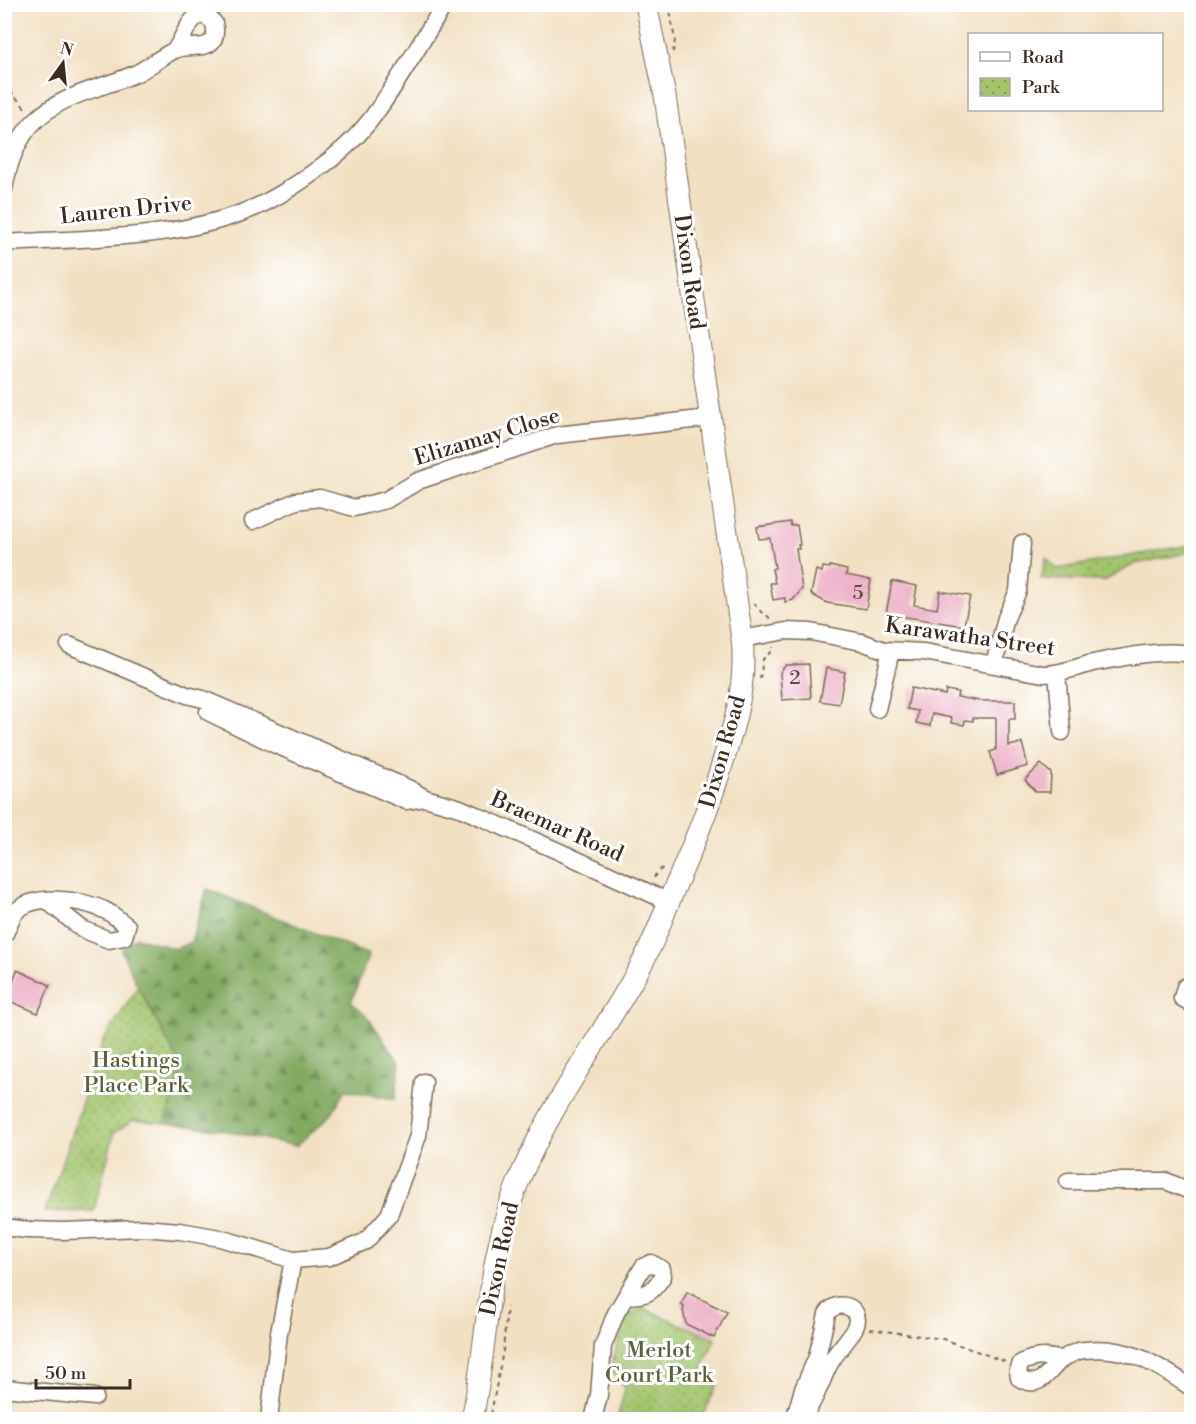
<svg xmlns="http://www.w3.org/2000/svg" width="1196" height="1424" font-family="'Libre Bodoni',serif">
<style>
.forest{fill:url(#forest-firs);stroke:#5e6a3f;stroke-width:1.5}
.park{fill:url(#park-dots);stroke:#6f7746;stroke-width:1.5}
.building{fill:#ecacc5}
.lines{fill:none;stroke-linecap:round;stroke-linejoin:round}
.minor-casing{stroke:#7b6a58;stroke-width:19}
.major-casing{stroke:#7b6a58;stroke-width:23}
.path{stroke:#7b6a58;stroke-width:2;stroke-dasharray:4.5 4.5;stroke-linecap:butt}
.minor{stroke:#fff;stroke-width:16}
.major{stroke:#fff;stroke-width:21}
.labels{text-anchor:middle;dominant-baseline:central;stroke-width:6;stroke-linejoin:round;paint-order:stroke}
.number-label{font-size:20px;fill:#674a48}
.street-label{font-size:22px;fill:#3b2a1e;stroke:#fff}
.park-label{font-size:22px;fill:#5f603a;stroke:#fff}
</style>
<defs>
<pattern id="forest-firs" width="22" height="20" patternUnits="userSpaceOnUse" patternTransform="scale(1.5)"><rect width="22" height="20" fill="#82aa60"/><path d="M5 1l3.5 6h-7zM16 11l3.5 6h-7z" fill="#6c8b4f"/></pattern>
<pattern id="park-dots" width="8" height="8" patternUnits="userSpaceOnUse" patternTransform="scale(1.5)"><rect width="8" height="8" fill="#a3c46d"/><path d="M2 2h.1M6 6h.1" fill="none" stroke="#869f59" stroke-width="1.8" stroke-linecap="round"/></pattern>
</defs>
<rect width="100%" height="100%" fill="#fff"/>
<filter id="ink" filterUnits="userSpaceOnUse"><feTurbulence type="fractalNoise" baseFrequency=".0167" numOctaves="2"/><feDisplacementMap in="SourceGraphic" scale="12" xChannelSelector="R" yChannelSelector="G"/><feConvolveMatrix kernelMatrix="1 2 1 2 8 2 1 2 1" color-interpolation-filters="sRGB"/></filter>
<filter id="wash" filterUnits="userSpaceOnUse"><feTurbulence type="fractalNoise" baseFrequency=".008" numOctaves="4" result="noise"/><feDisplacementMap in="SourceGraphic" scale="24" xChannelSelector="R" yChannelSelector="G"/><feGaussianBlur stdDeviation="1.35" result="paint"/><feColorMatrix in="noise" values="0 0 0 0 0 0 0 0 0 0 0 0 0 0 0 0 0 1.4 0 .05"/><feComposite in="paint" operator="in"/></filter>
<g filter="url(#wash)">
<rect width="100%" height="100%" fill="#f2e0c3"/>
<path class="forest" d="M207,889L369,955L351,1002L366,1015L400,1063L395,1099L345,1090L331,1115L296,1146L217,1129L165,1123L182,1068L138,987L121,950L136,937L176,949L191,942Z"/>
<path class="park" d="M1191,545V552L1135,564L1104,581L1041,579L1046,558L1057,569Z
M138,987L182,1068L165,1123L133,1120L114,1133L94,1211L45,1212L103,1041Z
M643,1308L715,1339L699,1376L717,1384L702,1419H617L625,1390L615,1373L609,1372L625,1321L631,1314Z"/>
<g id="blocks">
<path class="building" d="M790,522L791,526L797,525L800,545H798L799,549H796L802,589L793,600L785,602V598L773,600L770,583H775L772,569L775,568L770,538L759,539L757,527Z
M830,566L847,570L846,575L871,580L866,609L827,603L811,594L816,570L822,572L823,567L830,568Z
M892,581L917,586L914,605L937,609L940,591L970,596L964,626L886,614Z
M809,664L811,698L782,700L780,672L786,665Z
M826,668L845,672L839,704L820,701Z
M911,688L945,695L946,690L958,692L957,697L980,701H1015V719H1009V746L1022,743L1028,766L997,775L990,752L996,750V718H973V721L965,720L964,725L951,723L952,718L932,714L930,726L916,723L918,711L907,709Z
M1041,764L1051,773L1050,792H1036L1025,780Z
M17,970L50,985L38,1013L7,1000Z
M687,1292L727,1312L714,1338L686,1324L683,1311L684,1307L681,1305Z"/>
</g>
</g>
<g filter="url(#ink)">
<use href="#blocks" fill-opacity="0" stroke="#7b6a58" stroke-width="1.5"/>
<g class="lines">
<defs>
<path id="minor" d="M4,189C8,164 18,136 37,119C65,93 104,88 137,73C151,66 163,55 177,49C187,45 200,49 209,44C216,39 216,31 214,23C193,0 185,37 175,50
M4,240L5,243C84,238 182,240 256,207C276,198 296,185 314,172C334,158 353,142 368,123C397,86 419,44 445,4
M253,521L296,501L320,498L354,508L386,500L418,481L557,435L710,418
M742,639L786,631L811,632L862,642L884,650L924,652L1043,674C1062,674 1076,667 1093,663C1125,657 1160,649 1192,654
M69,645L187,695L203,699L410,789L425,798L460,808L558,851L669,902
M994,664L1006,618L1018,591L1022,543
M1057,673L1062,732
M877,709L891,651
M208,712L276,745L406,801L425,798
M4,935C8,929 10,920 14,914C31,892 82,899 104,910C112,913 120,921 127,926L124,937L109,940L82,929L46,900
M1192,984L1185,987L1182,998L1192,1004
M1068,1181H1166L1192,1192
M4,1227L27,1230L64,1231L142,1228L180,1231L220,1238L293,1260L329,1257L366,1241L389,1215L418,1136L424,1082
M1061,1360C1047,1355 1034,1356 1021,1363L1018,1371L1019,1378C1040,1391 1047,1372 1060,1361C1066,1356 1078,1350 1085,1350C1129,1345 1157,1365 1192,1388
M4,1388L95,1397
M269,1420L279,1333L293,1260
M593,1420L599,1395L603,1346L616,1313L643,1267L651,1263L662,1269L663,1276C651,1294 648,1295 627,1296
M794,1420L803,1389L817,1357L827,1314C836,1298 862,1306 856,1325C852,1337 839,1348 832,1360C826,1369 823,1380 818,1390C814,1400 808,1410 802,1420"/>
<path id="major" d="M472,1420C488,1341 487,1260 517,1185C547,1110 596,1045 635,976C651,949 662,919 674,889C691,851 707,812 720,771C734,727 747,685 742,639L665,96L646,4"/>
</defs>
<use href="#minor" class="minor-casing"/>
<use href="#major" class="major-casing"/>
<path class="path" d="M669,4L675,41L673,52
M4,84L26,109
M754,603L761,612L769,617V621
M760,679L763,659L773,650V647
M654,878L656,873L664,867
M870,1329L943,1339L1006,1362
M491,1414L503,1351L507,1307
M491,1415L511,1420"/>
<use href="#minor" class="minor"/>
<use href="#major" class="major"/>
</g>
</g>
<g class="labels">
<g class="number-label">
<text x="858" y="593">5</text>
<text x="795" y="678">2</text>
</g>
<g class="street-label">
<text transform="translate(126 210) rotate(-6)">Lauren Drive</text>
<text transform="translate(689 272) rotate(82)">Dixon Road</text>
<text transform="translate(487 437) rotate(-17)">Elizamay Close</text>
<text transform="translate(970 637) rotate(8)">Karawatha Street</text>
<text transform="translate(723 752) rotate(-74)">Dixon Road</text>
<text transform="translate(557 827) rotate(24)">Braemar Road</text>
<text transform="translate(500 1259) rotate(-78)">Dixon Road</text>
</g>
<g class="park-label">
<text x="136" y="1060">Hastings<tspan x="136" dy="25">Place Park</tspan></text>
<text x="659" y="1350">Merlot<tspan x="659" dy="25">Court Park</tspan></text>
</g>
</g>
<rect width="1196" height="1424" fill="none" stroke="#fff" stroke-width="24"/>
<rect x="968" y="33" width="195" height="78" fill="#ffffff" stroke="#b1aaa5" stroke-width="1.5"/>
<rect x="980" y="52" width="30" height="9" fill="#ffffff" stroke="#b1aaa5" stroke-width="1.5"/>
<text x="1022" y="63" font-size="18" fill="#3b2a1e">Road</text>
<rect x="980" y="78" width="30" height="18" fill="url(#park-dots)" stroke="#b1aaa5" stroke-width="1.5"/>
<text x="1022" y="93" font-size="18" fill="#3b2a1e">Park</text>
<g transform="translate(63 63) rotate(15)" stroke="#ffffff" stroke-width="4.5" paint-order="stroke">
<path d="M0-4.5L10 22L0 15L-10 22Z" fill="#3b2a1e"/>
<text y="-9" font-size="16" font-weight="bold" text-anchor="middle" fill="#3b2a1e">N</text>
</g>
<path d="M36 1379v9h94v-9" fill="none" stroke="#3b2a1e" stroke-width="3"/>
<text x="45" y="1379" font-size="18" fill="#3b2a1e" stroke="#ffffff" stroke-width="4.5" paint-order="stroke">50 m</text>
</svg>
